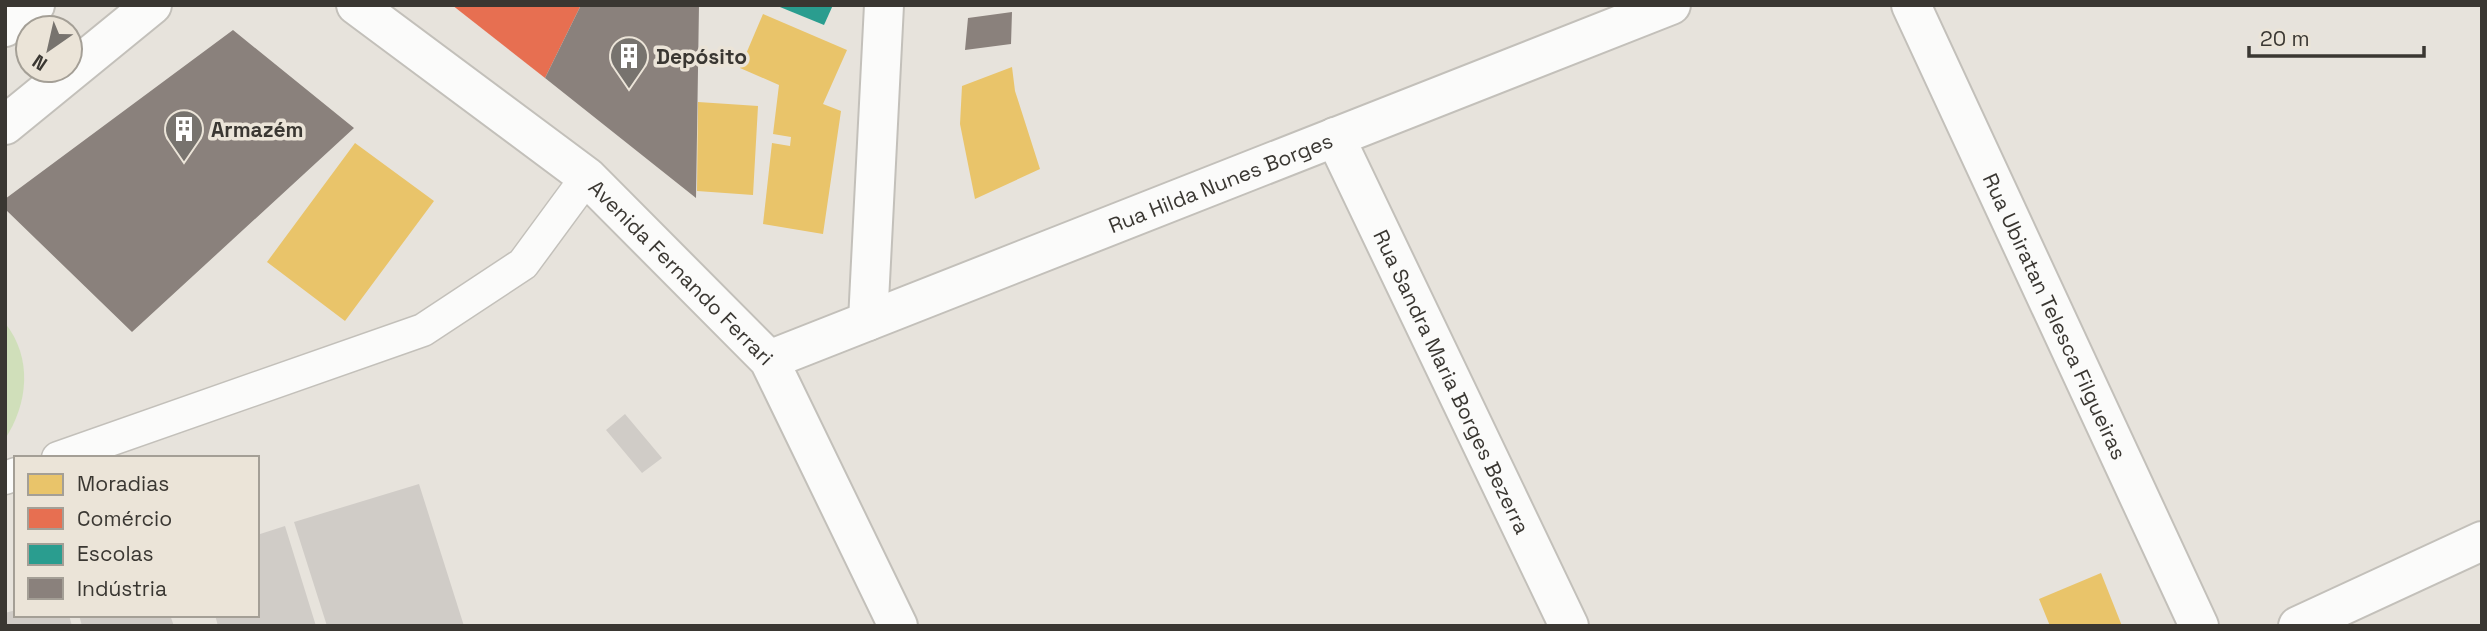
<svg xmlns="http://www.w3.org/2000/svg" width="2487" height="631" font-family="'Space Grotesk',sans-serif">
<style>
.green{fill:#d0dfba}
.homes{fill:#e9c46a}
.shops{fill:#e76f51}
.schools{fill:#2a9d8f}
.industry{fill:#8a817c}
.building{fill:#d0ccc7}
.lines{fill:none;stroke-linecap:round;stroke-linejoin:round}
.service-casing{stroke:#c3c0ba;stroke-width:35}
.minor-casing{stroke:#c3c0ba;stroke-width:42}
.tertiary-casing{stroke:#c3c0ba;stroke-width:42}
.service{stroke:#fbfbfa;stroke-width:32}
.minor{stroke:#fbfbfa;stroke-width:38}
.tertiary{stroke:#fbfbfa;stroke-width:38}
.labels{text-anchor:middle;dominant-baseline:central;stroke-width:7;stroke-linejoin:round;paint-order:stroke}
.poi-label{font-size:21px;font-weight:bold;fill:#3a3732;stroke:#ebe4d8;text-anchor:start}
.street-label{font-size:21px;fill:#3a3732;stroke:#ebe4d8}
</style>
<rect width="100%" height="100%" fill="#e7e3dc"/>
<path class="green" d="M5,323C33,358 28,404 5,439Z"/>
<path class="homes" d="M763,14L847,50L823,104L841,111L823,234L763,224L772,143L790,146L791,137L773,134L779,85L740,68Z
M1012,67L1015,91L1040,169L975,199L960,124L962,86Z
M698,102L758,106L753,195L697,191Z
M355,143L434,201L345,321L267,262Z
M2101,573L2122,626H2050L2039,599Z"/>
<path class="shops" d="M452,5H581L545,78Z"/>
<path class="schools" d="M775,5H833L824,25Z"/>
<path class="industry" d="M581,5H699L696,198L545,78Z
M1012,12L1011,44L965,50L968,18Z
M233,30L354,128L132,332L5,209V199Z"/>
<path class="building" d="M625,414L662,458L642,473L606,430Z
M419,484L464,626H327L294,522Z
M285,526L316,626H218L215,615H257V535Z
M16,610V615H69L72,626H5V613Z
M79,615H170L174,626H82Z"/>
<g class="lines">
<defs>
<path id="service" d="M58,458L423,330L523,264L587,177
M5,478L16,474"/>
<g id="minor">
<path id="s1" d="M1911,5L2199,626"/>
<path id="s2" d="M1335,137L1569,626"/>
<path d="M868,321L884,5"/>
<path id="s3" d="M769,360L1671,5"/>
<path d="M2298,626L2482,541"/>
</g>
<g id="tertiary">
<path id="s4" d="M356,5L587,177L769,360L898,626"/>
<path d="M5,27L35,5"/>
<path d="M5,125L152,5"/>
</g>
</defs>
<use href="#service" class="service-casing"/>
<use href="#minor" class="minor-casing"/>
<use href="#tertiary" class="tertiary-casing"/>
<use href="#service" class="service"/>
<use href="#minor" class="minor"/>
<use href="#tertiary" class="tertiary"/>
</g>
<defs>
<symbol id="building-pin" viewBox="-11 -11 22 30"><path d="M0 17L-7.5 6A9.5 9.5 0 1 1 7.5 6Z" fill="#77736e" stroke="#ebe4d8"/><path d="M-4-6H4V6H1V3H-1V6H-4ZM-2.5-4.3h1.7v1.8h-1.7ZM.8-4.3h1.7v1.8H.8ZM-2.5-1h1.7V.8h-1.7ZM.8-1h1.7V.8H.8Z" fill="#fff"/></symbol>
</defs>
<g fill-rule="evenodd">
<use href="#building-pin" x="607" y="34" width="44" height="60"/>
<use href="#building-pin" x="162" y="107" width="44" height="60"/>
</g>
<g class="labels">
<g class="poi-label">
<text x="656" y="56">Depósito</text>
<text x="211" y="129">Armazém</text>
</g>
<g class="street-label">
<text stroke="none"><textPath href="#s3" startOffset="485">Rua Hilda Nunes Borges</textPath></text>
<text stroke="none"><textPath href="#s4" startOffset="422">Avenida Fernando Ferrari</textPath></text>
<text stroke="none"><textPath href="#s1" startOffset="343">Rua Ubiratan Telesca Filgueiras</textPath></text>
<text stroke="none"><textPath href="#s2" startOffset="271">Rua Sandra Maria Borges Bezerra</textPath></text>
</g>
</g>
<rect width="2487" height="631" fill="none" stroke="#3a3732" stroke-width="14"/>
<rect x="14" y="456" width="245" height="161" fill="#ebe4d8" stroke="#a49f96" stroke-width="2"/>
<rect x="28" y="474" width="35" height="21" fill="#e9c46a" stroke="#a49f96" stroke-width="2"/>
<text x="77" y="491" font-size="21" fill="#3a3732">Moradias</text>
<rect x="28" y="508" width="35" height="21" fill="#e76f51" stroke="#a49f96" stroke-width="2"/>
<text x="77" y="526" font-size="21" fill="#3a3732">Comércio</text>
<rect x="28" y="544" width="35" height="21" fill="#2a9d8f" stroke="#a49f96" stroke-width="2"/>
<text x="77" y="561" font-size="21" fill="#3a3732">Escolas</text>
<rect x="28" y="578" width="35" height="21" fill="#8a817c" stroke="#a49f96" stroke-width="2"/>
<text x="77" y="596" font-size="21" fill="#3a3732">Indústria</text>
<g transform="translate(49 49) rotate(214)"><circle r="33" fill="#ebe4d8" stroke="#a49f96" stroke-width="2"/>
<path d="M0-5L12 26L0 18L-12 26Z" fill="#77736e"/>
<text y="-10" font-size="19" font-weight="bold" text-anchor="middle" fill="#3a3732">N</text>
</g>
<path d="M2249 46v10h175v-10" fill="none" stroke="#3a3732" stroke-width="3.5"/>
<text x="2260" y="46" font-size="21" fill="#3a3732" stroke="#ebe4d8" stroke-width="5" paint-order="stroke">20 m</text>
</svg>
